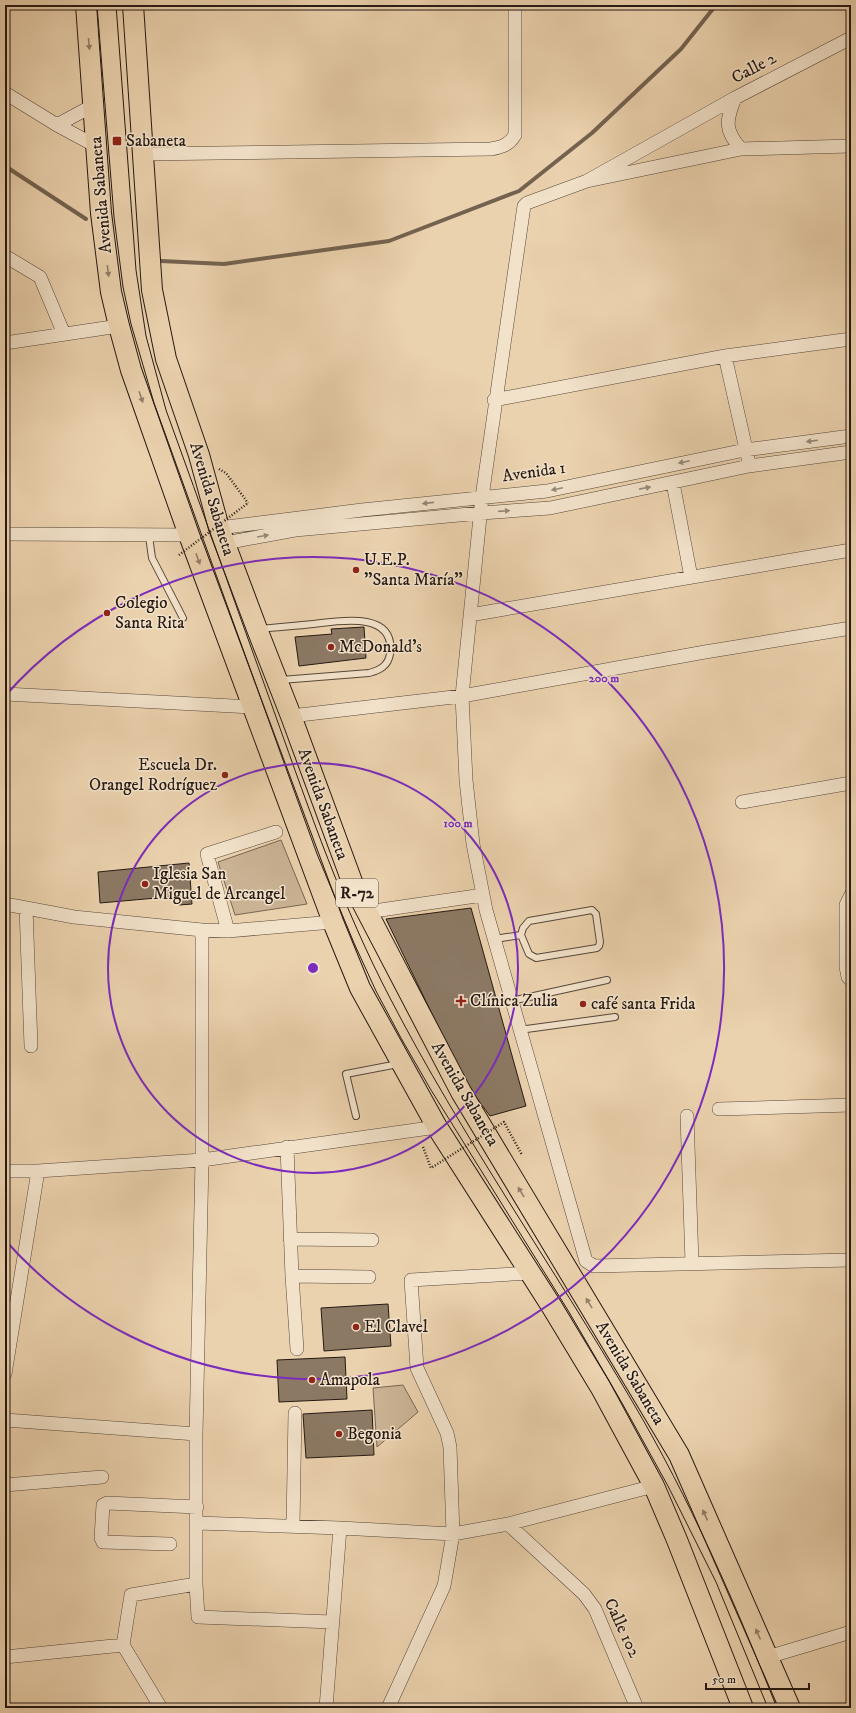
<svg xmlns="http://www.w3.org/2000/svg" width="856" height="1713" font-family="'IM FELL DW Pica',serif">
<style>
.green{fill:#cab394;stroke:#786654}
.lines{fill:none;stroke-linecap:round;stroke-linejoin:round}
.stream{stroke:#746250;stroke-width:4}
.building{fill:#8c7964;stroke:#261913}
.service-casing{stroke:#57473a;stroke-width:8}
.minor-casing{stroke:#57473a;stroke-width:14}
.primary-casing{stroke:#261913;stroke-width:22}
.path{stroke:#261913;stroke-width:2.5;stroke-dasharray:1 2;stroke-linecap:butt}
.service{stroke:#f2e2ca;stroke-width:6}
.minor{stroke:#f2e2ca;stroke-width:13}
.primary{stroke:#ebd2ae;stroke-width:20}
.tram{stroke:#261913;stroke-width:1}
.path-bridge{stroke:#261913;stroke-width:2.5;stroke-dasharray:1 2;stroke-linecap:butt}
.oneway{fill:#927f68}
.oneway2{fill:#968878}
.ring{fill:none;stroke:#7b2cbf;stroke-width:2}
.poi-dot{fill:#8f2418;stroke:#f2e2ca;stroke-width:1.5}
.labels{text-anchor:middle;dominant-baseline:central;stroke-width:3;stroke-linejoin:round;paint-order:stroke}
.shield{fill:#f2e2ca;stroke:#63554a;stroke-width:1}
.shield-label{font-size:16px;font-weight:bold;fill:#261913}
.street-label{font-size:17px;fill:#261913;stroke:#f2e2ca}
.poi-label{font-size:17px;fill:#261913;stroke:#f2e2ca;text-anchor:start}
.centre{fill:#7b2cbf;stroke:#f2e2ca;stroke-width:2}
.ring-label{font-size:12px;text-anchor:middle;font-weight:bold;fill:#7b2cbf;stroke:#f2e2ca;stroke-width:3;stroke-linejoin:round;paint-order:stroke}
</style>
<rect width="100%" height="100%" fill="#ebd2ae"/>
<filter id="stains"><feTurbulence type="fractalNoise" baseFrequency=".005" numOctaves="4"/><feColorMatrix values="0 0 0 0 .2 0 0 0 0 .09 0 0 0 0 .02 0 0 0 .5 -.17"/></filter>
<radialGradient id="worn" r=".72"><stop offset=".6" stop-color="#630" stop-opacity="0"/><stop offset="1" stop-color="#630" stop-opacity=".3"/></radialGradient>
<path class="green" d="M281,840L307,904L235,915L218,862Z
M403,1385L418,1412L377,1447L373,1388Z"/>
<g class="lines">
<path class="stream" d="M5,166L86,219
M161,261L224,264L389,241L519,191L592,133L681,49L716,5"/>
</g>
<path class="building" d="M364,627L366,658L299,666L295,637L332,634L331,629Z
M189,863L192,904L179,905V896L100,903L98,872Z
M471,908L526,1106L490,1116L465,1082L386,919Z
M388,1304L391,1346L324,1351L321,1308Z
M345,1357L347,1399L279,1402L277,1360Z
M372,1410L374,1455L306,1458L303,1414Z"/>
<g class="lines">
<defs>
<path id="service" d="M149,536L152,558L183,618
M260,629C278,627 295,626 313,624C338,621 396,610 390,654C388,666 380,670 369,673L281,680
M494,939L521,935L529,954L536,958L597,948L599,946L600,942L596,914L592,910L529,921L523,928L521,935
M511,1001L607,980
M519,1030L615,1017
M356,1116L346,1074L398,1064"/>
<path id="minor" d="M851,38L735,98C726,120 724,130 741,149L851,146
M5,93L57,125
M735,98L587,181L741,149
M94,105L57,125L96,146
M143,154L491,149C502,147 509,145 515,135V5
M587,181L527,203L524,206L482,497L462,696L466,780L473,844L486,910L586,1261L594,1266L851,1260
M5,256L40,277L64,334
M5,343L119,326
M725,356L748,458
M494,400L725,356L851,339
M673,483L691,577
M219,528L362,510L547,491L745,450L851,436
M5,534L189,535
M225,543L295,530L481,513L550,508L749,466L851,452
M470,615L851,550
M5,694L252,707
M291,716L462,696L705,652L851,628
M742,802L851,783
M851,895L846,905V967L848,977L851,980
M5,904L74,917L202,930L228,931L333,922
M26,908L31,1046
M367,912L483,895
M202,930V1160L196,1434V1584L198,1617L332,1622
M228,931L207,854L276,832
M719,1109L851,1105
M687,1116L692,1263
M287,1147L292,1276L297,1349
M5,1171H38L202,1160L437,1127
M290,1239L372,1240
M292,1276L369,1277
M5,1374L38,1171
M5,1420L196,1434
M5,1485L102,1477
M197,1523L340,1528L453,1534L508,1524L654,1486
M508,1524L584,1594L595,1609L637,1708
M293,1526L295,1413
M170,1544L103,1542L101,1538L103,1505L107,1503L197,1507
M123,1645L161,1708
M5,1657L123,1645L131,1595L196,1584
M768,1657L851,1632
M326,1708L340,1528
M388,1708L444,1586L453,1534L450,1447L447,1433L417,1368L411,1280L530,1273"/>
<path id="primary" d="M86,5L101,213L111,292L119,326L131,370L189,535L333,922L360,988L437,1127L552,1307L601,1388L654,1486L677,1540L743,1708
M133,5L152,290L166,359L199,455L219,528L257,629L291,716L354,887L461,1092L679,1455L790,1708"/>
</defs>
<use href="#service" class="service-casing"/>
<use href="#minor" class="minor-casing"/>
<use href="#primary" class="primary-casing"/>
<path class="path" d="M219,469L226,473L248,503"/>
<use href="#service" class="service"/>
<use href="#minor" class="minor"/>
<use href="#primary" class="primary"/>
<path class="tram" d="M97,5L114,217L123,287L131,324L154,403L317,854L354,943L376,991L401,1038L431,1090L569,1312L622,1403L668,1486L716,1582L768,1708
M116,5L136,270L146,336L166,410C203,512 239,614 276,717C310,812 343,908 390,998C462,1137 553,1266 632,1401C690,1499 735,1603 777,1708"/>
<path class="path-bridge" d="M179,555L248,503
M423,1147L431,1168L504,1122L522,1155"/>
</g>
<defs><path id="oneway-solid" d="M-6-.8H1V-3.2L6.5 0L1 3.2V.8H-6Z"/></defs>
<g class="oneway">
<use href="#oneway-solid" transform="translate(89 44) rotate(85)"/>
<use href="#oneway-solid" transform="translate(108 271) rotate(83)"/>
<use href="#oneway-solid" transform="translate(141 397) rotate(71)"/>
<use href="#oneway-solid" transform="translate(198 559) rotate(70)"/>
<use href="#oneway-solid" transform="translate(521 1192) rotate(-121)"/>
<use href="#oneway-solid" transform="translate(589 1303) rotate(-121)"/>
<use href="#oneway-solid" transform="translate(705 1515) rotate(-114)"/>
<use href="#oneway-solid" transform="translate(758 1634) rotate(-114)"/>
</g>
<g class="oneway2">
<use href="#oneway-solid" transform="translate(812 441) rotate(173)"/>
<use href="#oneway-solid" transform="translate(684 462) rotate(168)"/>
<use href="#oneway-solid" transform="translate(645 488) rotate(-11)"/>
<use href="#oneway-solid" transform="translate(557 489) rotate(168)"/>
<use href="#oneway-solid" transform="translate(428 503) rotate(174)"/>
<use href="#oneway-solid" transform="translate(504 511) rotate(-4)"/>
<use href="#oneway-solid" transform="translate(263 536) rotate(-10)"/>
</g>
<g class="ring">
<circle cx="313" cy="968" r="205"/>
<path d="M5 696A411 411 0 1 1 5 1240"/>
</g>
<g class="poi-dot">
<rect x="112" y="136" width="10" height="10" rx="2"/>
<circle cx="356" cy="570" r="4"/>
<circle cx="107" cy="613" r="4"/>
<circle cx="331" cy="647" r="4"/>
<circle cx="225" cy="775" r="4"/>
<circle cx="145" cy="884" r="4"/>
<path d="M459 995h4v4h4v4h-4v4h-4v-4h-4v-4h4z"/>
<circle cx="583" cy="1004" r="4"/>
<circle cx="356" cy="1327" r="4"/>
<circle cx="312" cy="1380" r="4"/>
<circle cx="339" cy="1434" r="4"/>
</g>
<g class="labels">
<rect class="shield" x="336" y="879" width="42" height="28" rx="3"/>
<g class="shield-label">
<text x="357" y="893">R-72</text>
</g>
<g class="street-label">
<text transform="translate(754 68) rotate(-28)">Calle 2</text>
<text transform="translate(101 195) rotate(-95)">Avenida Sabaneta</text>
<text transform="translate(534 472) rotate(-8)">Avenida 1</text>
<text transform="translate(212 499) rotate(73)">Avenida Sabaneta</text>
<text transform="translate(323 804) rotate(70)">Avenida Sabaneta</text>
<text transform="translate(465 1094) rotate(60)">Avenida Sabaneta</text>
<text transform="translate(630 1373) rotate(59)">Avenida Sabaneta</text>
<text transform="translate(622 1628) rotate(65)">Calle 102</text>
</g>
<g class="poi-label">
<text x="126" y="141">Sabaneta</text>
<text x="364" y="560">U.E.P.<tspan x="364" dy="20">"Santa María"</tspan></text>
<text x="115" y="603">Colegio<tspan x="115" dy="20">Santa Rita</tspan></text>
<text x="339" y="647">McDonald's</text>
<text x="217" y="765" text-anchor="end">Escuela Dr.<tspan x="217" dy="20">Orangel Rodríguez</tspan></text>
<text x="153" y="874">Iglesia San<tspan x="153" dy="20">Miguel de Arcangel</tspan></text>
<text x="470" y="1001">Clínica Zulia</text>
<text x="591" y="1004">café santa Frida</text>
<text x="364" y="1327">El Clavel</text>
<text x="320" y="1380">Amapola</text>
<text x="347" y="1434">Begonia</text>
</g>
</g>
<circle cx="313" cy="968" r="6" class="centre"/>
<g class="ring-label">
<text x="604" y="682">200 m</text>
<text x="458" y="827">100 m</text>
</g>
<rect width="856" height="1713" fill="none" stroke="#ebd2ae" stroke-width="20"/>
<rect x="6" y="6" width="844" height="1701" fill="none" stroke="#261913" stroke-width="2"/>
<rect x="10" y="10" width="836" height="1693" fill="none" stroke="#261913"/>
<path d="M706 1683v6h103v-6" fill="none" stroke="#261913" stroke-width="2"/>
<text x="712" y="1683" font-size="12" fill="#261913" stroke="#f2e2ca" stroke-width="3" paint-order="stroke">50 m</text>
<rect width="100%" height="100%" filter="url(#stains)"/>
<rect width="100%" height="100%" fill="url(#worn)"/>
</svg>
